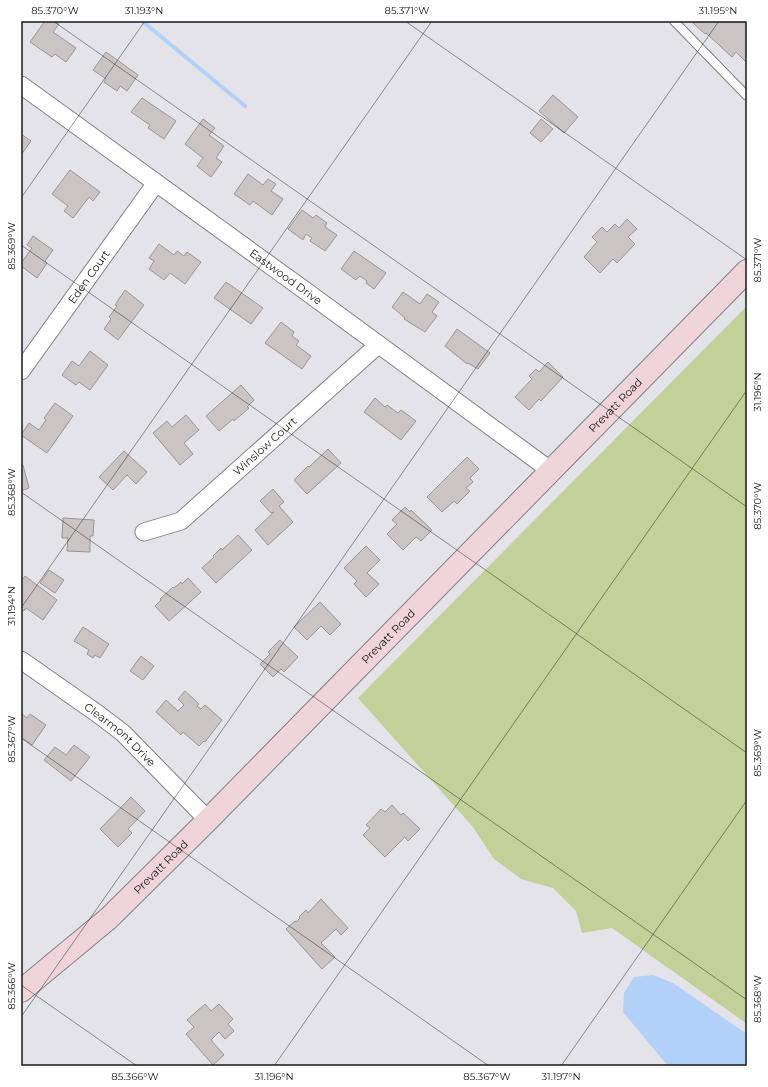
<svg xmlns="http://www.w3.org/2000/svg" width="768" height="1087" font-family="Montserrat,sans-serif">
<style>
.green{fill:#c3d198}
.water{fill:#b1d1f8}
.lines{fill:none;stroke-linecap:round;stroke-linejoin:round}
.stream{stroke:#b1d1f8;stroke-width:4}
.building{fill:#cbc4c4;stroke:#9b9594}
.lane-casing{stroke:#828187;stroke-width:10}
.street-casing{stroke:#828187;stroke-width:19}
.secondary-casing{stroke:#828187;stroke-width:24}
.lane{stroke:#fff;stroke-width:8}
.street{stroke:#fff;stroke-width:17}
.secondary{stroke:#efd5da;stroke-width:22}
.ticks{fill:none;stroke:#19191b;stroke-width:1;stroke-opacity:0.45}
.labels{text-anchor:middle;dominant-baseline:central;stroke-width:4;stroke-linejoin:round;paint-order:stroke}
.street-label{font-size:11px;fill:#19191b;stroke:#fff}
.neatline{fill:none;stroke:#19191b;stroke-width:1.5}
.ticks-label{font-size:10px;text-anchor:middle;fill:#19191b}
</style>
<rect width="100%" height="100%" fill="#e4e3e9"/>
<path class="green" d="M747,306V1024L612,928L582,933L576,911L553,888L521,879L494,859L473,827L358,698Z"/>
<path class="water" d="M653,975L673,983L747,1034V1066H668L623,1012L624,993L634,977Z"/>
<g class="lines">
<path class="stream" d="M142,21L245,106"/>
</g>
<path class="building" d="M45,21H54L59,24L53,32L76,48L66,62L55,54L52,57L30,42Z
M691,21H747V63L736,52L732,57L706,33L705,34Z
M106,52L138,75L127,91L120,86L117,91L104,82L106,79L93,70Z
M553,95L578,117L564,133L539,111Z
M142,98L176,121L164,139L148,128L150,125L131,112Z
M203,119L215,128L209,135L224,146L216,158L222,162L211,177L197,166L203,158L185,144Z
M541,119L553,129L541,142L530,133Z
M21,134L31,141L21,155Z
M70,170L100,192L93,201L89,197L73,218L64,211L68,206L52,194Z
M248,174L263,185L268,179L276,184L271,191L283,199L272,215L253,201L250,205L234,194Z
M302,210L313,218L316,215L327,223L325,227L337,235L325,251L310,241L312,238L306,234L303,240L288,229Z
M627,219L637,229L628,237L635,244L617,263L613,259L600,273L584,257L597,242L592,237L602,227L607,232L615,224L619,228Z
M33,236L53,250L45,261L47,263L37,278L21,266V263L32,248L27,245Z
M159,244L174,255L177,251L184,256L187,252L201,262L185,284L170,273L164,280L149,269L154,261L149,258Z
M354,251L386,273L374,289L366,283L367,281L360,276L356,280L341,269Z
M226,282L263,308L251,324L214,298Z
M125,290L144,305L118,340L104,329L111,319L109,317L117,306L115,305Z
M403,292L420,304L427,294L439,302L432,312L437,316L425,332L404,319L405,318L392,307Z
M281,322L294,332L292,336L299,341L296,345L311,356L302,369L265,343Z
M457,329L490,353L478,369L468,363L467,364L445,346Z
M90,351L108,365L90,390L79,382L76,385L62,375L72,361L79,366Z
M548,362L563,377L541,401L539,399L529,410L515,397L532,379L529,376L536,369L539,372Z
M241,385L254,400L247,407L249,408L234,421L233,419L219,431L206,416Z
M375,398L385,407L387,405L398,413L401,410L416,421L401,440L364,412Z
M55,403L73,416L47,453L21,435L29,423L39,430L46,420L44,418Z
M186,415L199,430L184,443L193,454L180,465L153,433L167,421L172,427Z
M328,449L341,463L307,494L294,480L308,466L309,467Z
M124,451L147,472L136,484L127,475L113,490L99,477Z
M467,457L479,469L470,478L473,482L466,488L470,491L457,504L454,501L442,512L427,497Z
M21,465H23L29,488L21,491Z
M273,489L284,502L279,506L293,522L268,545L255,530L274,512L271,513L260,501Z
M405,507L410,512L411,510L432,530L421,541L416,537L403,550L387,534L397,524L392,520Z
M63,518L94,520L93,536H90V552L67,551L68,538H62Z
M238,535L252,550L216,583L202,568L214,557L213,556L221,548L222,550Z
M366,546L380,560L367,573L379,584L366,597L354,584L357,581L344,568Z
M49,570L64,580L55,593L40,583Z
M25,576L57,600L43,620L26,608L24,611L21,609V581Z
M188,578L201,592L169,621L155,606L161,600L160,599L173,587L174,588L181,582L182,584Z
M320,602L341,624L330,635L321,626L307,640L294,627Z
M83,627L109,644L100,658L95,655L93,658L87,654L89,650L74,641Z
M280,640L298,657L284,672L281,669L273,677L260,664L270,654L268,652Z
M141,656L154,666L143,680L130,671Z
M185,691L199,704L197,706L201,709L205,705L222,720L205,742L204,741L199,746L183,732L181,735L156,712L166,700L178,711L184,705L178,699Z
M21,713L27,718L30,714L46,725L32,745L21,737Z
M74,745L90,757L71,781L44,760L55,747L66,755Z
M131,797L145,811L128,829L132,833L118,847L100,829Z
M392,805L401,815L403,813L420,829L408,841L405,837L385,857L363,835L370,828L366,825L381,809L385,812Z
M321,899L348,928L341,935L336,929L321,943L335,957L322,969L286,929L295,921L296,922L300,918L299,917L306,910L308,913Z
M205,1004L211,1011L219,1004L233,1019L228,1024L234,1031L225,1039L219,1032L211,1040L224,1055L213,1065L186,1034L194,1027L187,1020Z"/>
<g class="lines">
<defs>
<path id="lane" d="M674,21L747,96"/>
<g id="street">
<path id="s1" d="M21,85L307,292L550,470"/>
<path id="s2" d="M21,371L156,183"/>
<path id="s3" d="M144,532L181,521L378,345"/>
<path id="s4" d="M21,660L98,714L123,733L208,820"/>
</g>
<g id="secondary">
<path id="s5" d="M21,991L109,918L208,820L747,271"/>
</g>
</defs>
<use href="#lane" class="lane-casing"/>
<use href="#street" class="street-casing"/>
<use href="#secondary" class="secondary-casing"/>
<use href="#lane" class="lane"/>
<use href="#street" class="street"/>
<use href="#secondary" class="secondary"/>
</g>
<path class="ticks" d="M53,21L747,507M405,21L747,260M21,198L145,21M21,245L747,753M21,492L747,1000M21,608L432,21M21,738L489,1066M21,985L137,1066M21,1017L719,21M274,1066L747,390M561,1066L747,800"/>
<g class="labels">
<g class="street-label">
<text stroke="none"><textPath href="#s2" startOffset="116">Eden Court</textPath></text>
<text stroke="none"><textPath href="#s1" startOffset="327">Eastwood Drive</textPath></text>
<text stroke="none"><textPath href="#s5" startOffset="835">Prevatt Road</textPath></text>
<text stroke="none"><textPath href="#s3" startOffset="151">Winslow Court</textPath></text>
<text stroke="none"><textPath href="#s5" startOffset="511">Prevatt Road</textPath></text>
<text stroke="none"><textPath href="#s4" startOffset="124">Clearmont Drive</textPath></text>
<text stroke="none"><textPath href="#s5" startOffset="187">Prevatt Road</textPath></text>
</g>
</g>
<rect width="768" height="1087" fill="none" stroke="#ffffff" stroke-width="44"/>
<rect x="22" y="22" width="724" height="1043" class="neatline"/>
<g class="ticks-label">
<text x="55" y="14">85.370°W</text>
<text x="144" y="14">31.193°N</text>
<text x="407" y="14">85.371°W</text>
<text x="718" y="14">31.195°N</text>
<text transform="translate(11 246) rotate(-90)" y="4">85.369°W</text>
<text transform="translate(757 260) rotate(-90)" y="4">85.371°W</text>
<text transform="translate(757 392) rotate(-90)" y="4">31.196°N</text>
<text transform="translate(11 492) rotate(-90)" y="4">85.368°W</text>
<text transform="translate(757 506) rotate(-90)" y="4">85.370°W</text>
<text transform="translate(11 606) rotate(-90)" y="4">31.194°N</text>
<text transform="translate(11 739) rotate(-90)" y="4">85.367°W</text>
<text transform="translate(757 753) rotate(-90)" y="4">85.369°W</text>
<text transform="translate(11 986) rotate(-90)" y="4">85.366°W</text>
<text transform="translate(757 999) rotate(-90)" y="4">85.368°W</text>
<text x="135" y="1080">85.366°W</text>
<text x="274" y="1080">31.196°N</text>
<text x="487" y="1080">85.367°W</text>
<text x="561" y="1080">31.197°N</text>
</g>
</svg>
